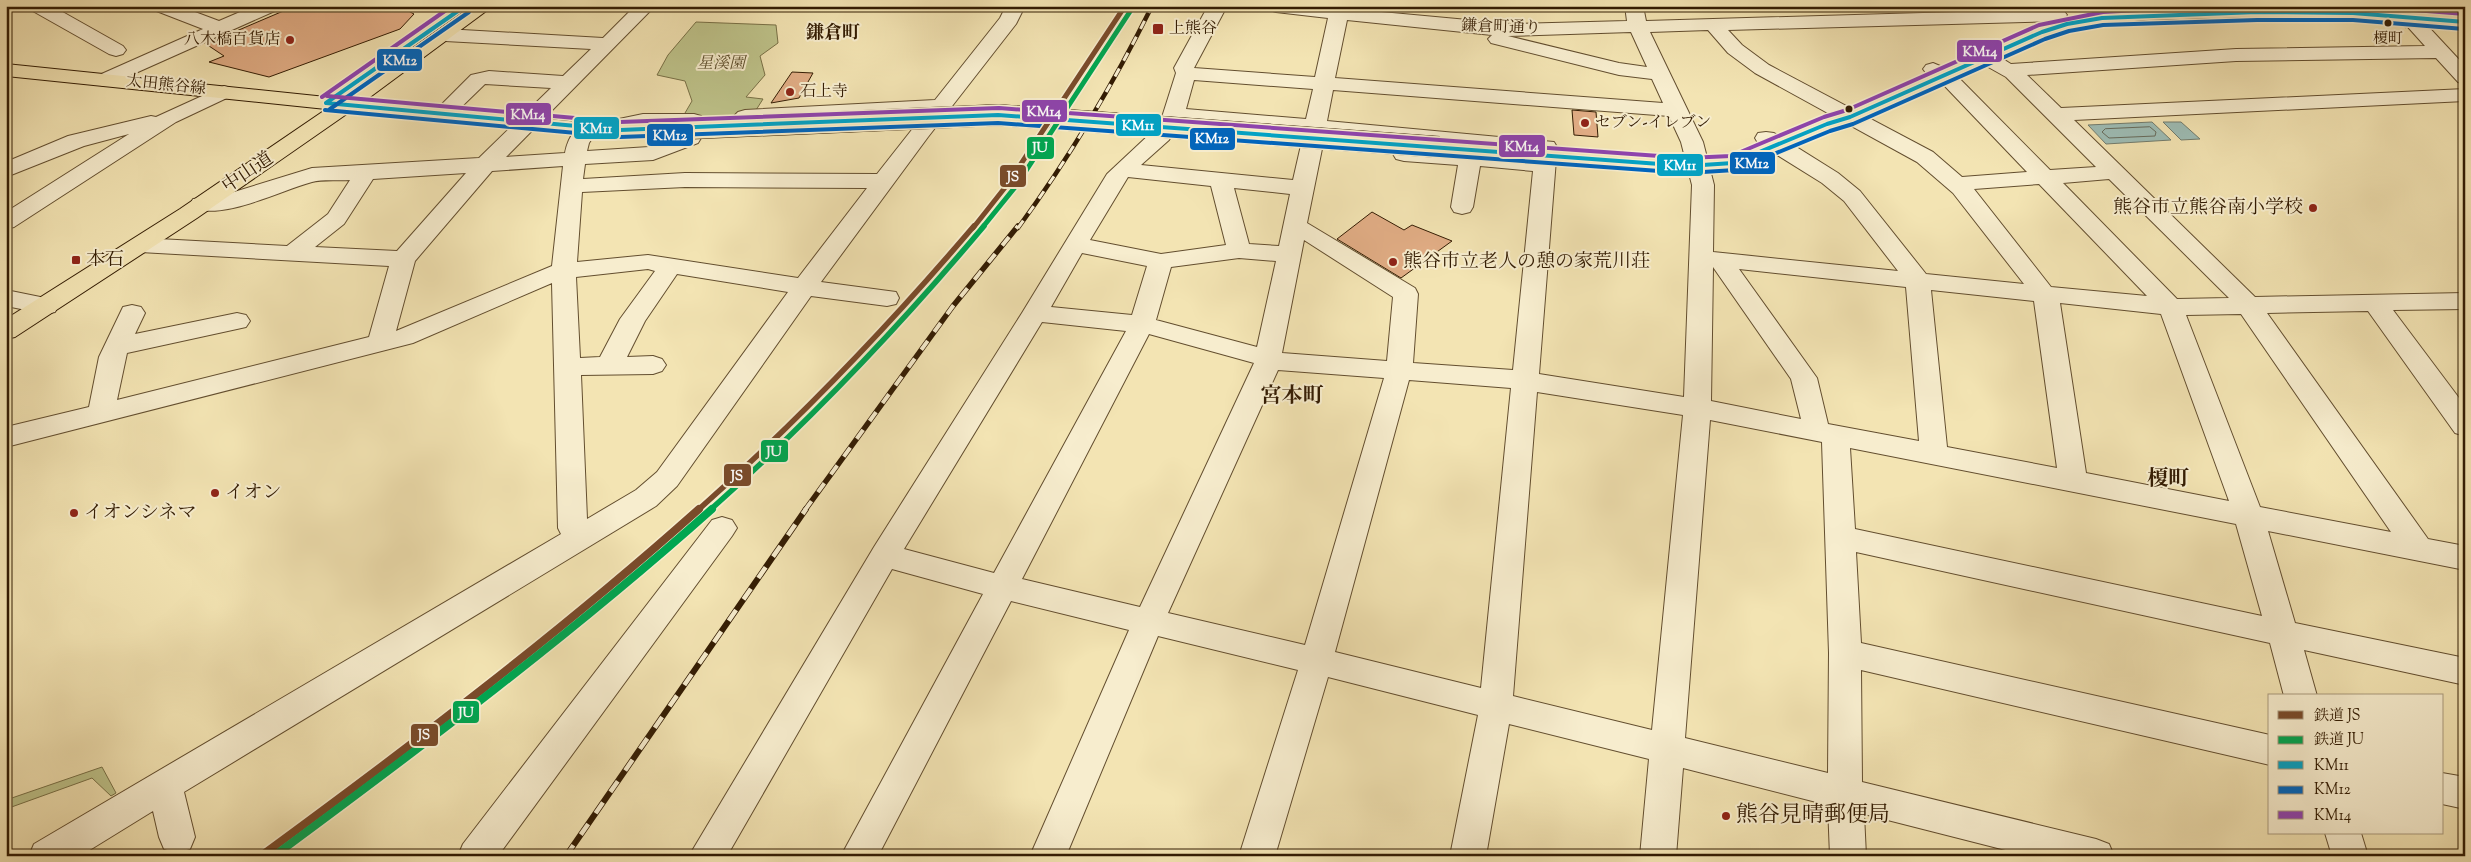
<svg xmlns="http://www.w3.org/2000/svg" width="2471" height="862" font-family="'Sorts Mill Goudy','Noto Serif JP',serif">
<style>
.green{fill:#bec38a;stroke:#787046}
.water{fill:#9ebdb5;stroke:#737d6e}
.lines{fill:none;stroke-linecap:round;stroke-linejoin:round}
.shore{stroke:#686c5c;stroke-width:1}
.building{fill:#e1ad85;stroke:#331c03}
.minor-tunnel{stroke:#cdbc90;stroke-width:21;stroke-dasharray:21 11;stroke-linecap:butt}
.minor-casing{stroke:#634e2f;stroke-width:2}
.major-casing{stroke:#331c03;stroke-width:2}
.highway-casing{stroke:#331c03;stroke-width:2}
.minor{fill:#f7edce;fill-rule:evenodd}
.major{fill:#f3e4b3;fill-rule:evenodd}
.highway{fill:#f3e4b3;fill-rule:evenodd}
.rail-far2-casing{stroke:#331c03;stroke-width:4.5}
.rail-far1-casing{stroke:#331c03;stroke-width:5.5}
.rail-casing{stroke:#331c03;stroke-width:6}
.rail-far2{stroke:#f7edce;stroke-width:3;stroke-dasharray:9;stroke-linecap:butt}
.rail-far1{stroke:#f7edce;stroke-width:4;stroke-dasharray:11;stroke-linecap:butt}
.rail{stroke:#f7edce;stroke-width:4.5;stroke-dasharray:13;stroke-linecap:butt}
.highway-bridge-casing{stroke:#331c03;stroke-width:22;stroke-linecap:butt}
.highway-bridge{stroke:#f3e4b3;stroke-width:21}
.bus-1-casing{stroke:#f7edce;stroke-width:7}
.bus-2-casing{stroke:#f7edce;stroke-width:7}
.bus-3-casing{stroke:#f7edce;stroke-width:7}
.bus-1{stroke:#03a2c4;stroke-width:4}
.bus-2{stroke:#0065bd;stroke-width:4}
.bus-3{stroke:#8e44ad;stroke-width:4}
.rail-1-far2-casing{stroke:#f7edce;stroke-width:8}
.rail-1-far1-casing{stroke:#f7edce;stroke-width:9}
.rail-1-casing{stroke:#f7edce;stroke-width:11}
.rail-2-far2-casing{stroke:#f7edce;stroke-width:8}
.rail-2-far1-casing{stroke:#f7edce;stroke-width:9}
.rail-2-casing{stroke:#f7edce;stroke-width:11}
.rail-1-far2{stroke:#7a4b2a;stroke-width:5}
.rail-1-far1{stroke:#7a4b2a;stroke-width:5.5}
.rail-1{stroke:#7a4b2a;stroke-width:8}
.rail-2-far2{stroke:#00a651;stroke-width:5}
.rail-2-far1{stroke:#00a651;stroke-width:5.5}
.rail-2{stroke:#00a651;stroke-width:8}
.bus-dot{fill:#331c03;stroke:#f7edce;stroke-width:2}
.poi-dot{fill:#8f2418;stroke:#f7edce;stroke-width:2}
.labels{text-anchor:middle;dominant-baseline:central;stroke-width:4;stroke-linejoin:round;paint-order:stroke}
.far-bus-label{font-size:15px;fill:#331c03;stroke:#f7edce}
.far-street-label{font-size:16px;fill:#331c03;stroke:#f7edce}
.far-poi-label{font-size:16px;fill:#331c03;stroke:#f7edce;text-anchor:start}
.far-park-label{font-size:16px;font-style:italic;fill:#5d4e2c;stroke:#f7edce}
.far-quarter-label{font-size:18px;font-weight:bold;fill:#331c03;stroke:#f7edce}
.street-label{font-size:19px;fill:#331c03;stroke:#f7edce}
.poi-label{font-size:19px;fill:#331c03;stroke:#f7edce;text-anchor:start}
.quarter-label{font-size:21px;font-weight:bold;fill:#331c03;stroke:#f7edce}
.near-poi-label{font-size:22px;fill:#331c03;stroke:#f7edce;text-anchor:start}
.line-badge{stroke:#f7edce;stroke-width:2}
.badge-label{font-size:14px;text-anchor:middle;font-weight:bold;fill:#fff}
</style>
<rect width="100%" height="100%" fill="#f3e4b3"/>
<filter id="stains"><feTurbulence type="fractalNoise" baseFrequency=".004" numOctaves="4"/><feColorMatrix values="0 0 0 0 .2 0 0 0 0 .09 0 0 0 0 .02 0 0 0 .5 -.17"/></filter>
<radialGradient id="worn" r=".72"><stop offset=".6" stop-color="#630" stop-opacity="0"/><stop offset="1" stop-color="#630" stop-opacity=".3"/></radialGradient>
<path class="green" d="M696,22L776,25L778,43L760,56L765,75L746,97L763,99L751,118H693L685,113L692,101L685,81L657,75L668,55Z
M102,767L116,793L111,796L92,778L6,809V800Z"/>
<path class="water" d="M2152,122L2171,140L2106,144L2088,125Z
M2163,122H2181L2200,139L2181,140Z"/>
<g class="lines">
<path class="shore" d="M2150,127L2156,132L2155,136L2109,138L2102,132L2105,129Z"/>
</g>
<path class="building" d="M295,6H399L414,14L400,29L269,77L209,62L224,56L206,44Z
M792,72L813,73L799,98L771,103Z
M1572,110L1596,112L1598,137L1574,135Z
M1372,212L1404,230L1412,225L1452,241L1401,278L1337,239Z"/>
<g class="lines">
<path class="minor-tunnel" d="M2400,6L2417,26"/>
<defs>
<path id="minor" d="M29,6H52L123,46L126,50L123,54L116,56L109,54L31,10Z
M152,6H179L219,21L254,6H279L277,10L111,84L104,86L97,84L94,80L97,76L203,29L154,10Z
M635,6H655L506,157L565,153C568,137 578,120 595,124L643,114H694L701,116L705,120L701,124L643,126L602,135L595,134L589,143L587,151L649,147L682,133L690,132L698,133L701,138L698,143L653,160L585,164L583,179L685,173L877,174L925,113L745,122L738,120L734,116L738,112L745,110L935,100L1000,18L1006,6H1025L1016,24L928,137L821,282L896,292L899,298L896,304L887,306L811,296L677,486L656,506L184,792L195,837L190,849L177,853L164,849L159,837L153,811L80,856H29L34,844L561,534L558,528L552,283L413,343L6,447V427L89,407L99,357L123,307L132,305L141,307L145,313L135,334L237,313L246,315L250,321L246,327L237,329L127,353L117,400L369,337L389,266L140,252L132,250L128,245L132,240L140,238L287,246L328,214L350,180C338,181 323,179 312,182C276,192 229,218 193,209L190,204L193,199L221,196L312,168L479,158L551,88L485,84L451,117L444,119L437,117L433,113L471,75L489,71L563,76L591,49L445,41L438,39L435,35L438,31L445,29L603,38ZM563,166L552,266L396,331L415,261L492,171ZM466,173L397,251L315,247L344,224L373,179ZM685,187L867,188L798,278L648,255L577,262L582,192ZM648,269L655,271L620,319L600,357L580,358L576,277ZM677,274L788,292L657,472L636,490L587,519L581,375L653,374L662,371L666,365L662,359L653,356L627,357L645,321Z
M1208,6H1227L1194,68L1315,77L1328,18L1276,12L1269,10L1267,6H1349V9L1511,24L1627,21L1625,6H1643L1646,21L2057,9L2064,11L2067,15L2064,19L2057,21L1728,30L1742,45L1769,65L1933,152L1962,177L2027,172L1938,79L1926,73L1923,69L1926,65L1933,63L1952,71L2050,170L2096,167L2006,77L1965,54L1962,50L1965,46C1981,42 1998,56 2011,64L2236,49L2425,46L2407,26L2410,22H2424L2465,66V84L2458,82L2436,58L2236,61L2027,75L2061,108L2465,89V101L2074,120L2255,297L2465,293V309L2393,310L2465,406V436L2455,433L2368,311L2267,313L2428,539L2465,546V570L2268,531L2295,623L2465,658V685L2304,650L2317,696H2284L2270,643L1856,552L1861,643L2270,735V765L1861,670L1862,782L2096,839L2109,844L2114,856H2029L1864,814L1866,856H1830L1828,805L1683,768L1676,856H1640L1649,759L1509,724L1486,856H1450L1478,715L1328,677L1275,856H1239L1298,670L1158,636L1066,856H1030L1129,630L1011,601L878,856H841L983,594L892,569L727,856H689L874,547L1022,313L1107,174L1153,131L1163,114L1176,73L1174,68ZM1347,20L1492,35L1488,39L1491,43L1619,75L1652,79L1663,103L1335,78ZM1708,30L1728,53L1755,73L1917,162L1953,193L2024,284L1926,274L1860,191L1838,173L1774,133L1766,132L1758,133L1755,138L1758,143L1822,183L1844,201L1898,271L1713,252L1714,185L1703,142L1650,32ZM1631,32L1647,67L1619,63L1508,36ZM1194,80L1313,89L1306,119L1186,109ZM1333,90L1669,116L1681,142L1692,185L1684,397L1539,374L1557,147L1554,142L1327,121ZM1180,121L1304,132L1293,180L1141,165L1169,140ZM1325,134L1535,152L1534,158L1404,147L1396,149L1393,154L1396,159L1404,161L1458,165L1451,207L1454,212L1462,214L1470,212L1473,207L1480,166L1533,171L1513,370L1413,363L1418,294L1415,288L1307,223ZM1128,177L1211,186L1226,245L1161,254L1090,240ZM2109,179L2229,298L2177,299L2063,183ZM2039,184L2147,296L2051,287L1974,189ZM1234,188L1290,194L1279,246L1249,244ZM1304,240L1393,297L1387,361L1282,353ZM1082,253L1147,266L1132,315L1051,307ZM1239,258L1276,261L1257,347L1156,320L1171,267ZM1713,267L1791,379L1801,419L1711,401ZM1739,269L1906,287L1919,441L1828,424L1817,378ZM1931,290L2034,301L2057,468L1947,447ZM2060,303L2161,314L2229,501L2086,473ZM2241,314L2391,532L2260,507L2186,315ZM1042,322L1126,331L994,573L904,549ZM1149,334L1254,363L1140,607L1022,579ZM1278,370L1384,378L1305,645L1168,613ZM1409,380L1511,388L1481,688L1335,652ZM1537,392L1683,415L1652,730L1513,696ZM1710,420L1822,442L1829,653L1828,773L1685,738ZM1850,448L2236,524L2262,616L1855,529Z
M224,86L231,88L234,92L231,96L176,122L14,227L6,229V212L129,134L84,146L6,177V162L68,136L151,116L156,117Z
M6,290L55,300L58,306L55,312L46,314L6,306Z
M722,517L732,520L737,528L732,536L498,856H458L463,844L712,520Z
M2442,773L2465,777V809L2442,804Z
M2325,833H2361L2368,856H2332Z"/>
<path id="major" d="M6,64L326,97L333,99L336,103L333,107L326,109L6,76Z"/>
<path id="highway" d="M471,6H493L366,100L588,123L658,124L666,125L669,130L666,135L658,136L588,135L351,111L197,218L15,337L6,339V319L180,209L331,106L330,104L333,100L343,98Z
M2235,6L2353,7L2465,16V28L2353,19L2260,17L2144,20L2087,26L2043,38L1857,121L1835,129L1757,163L1727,171L1674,172L1439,154L1431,152L1428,147L1431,142L1439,140L1674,158L1726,157L1741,153L1819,119L1843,113L2029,30L2060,20L2115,11Z"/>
</defs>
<use href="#minor" class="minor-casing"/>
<use href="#major" class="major-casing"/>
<use href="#highway" class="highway-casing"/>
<use href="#minor" class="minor"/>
<use href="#major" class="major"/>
<use href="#highway" class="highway"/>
<defs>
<path id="rail-far2" d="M1018,228C1069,158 1114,83 1152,6"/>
<path id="rail-far1" d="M805,510L953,306L1018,226"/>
<path id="rail" d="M566,856L806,509"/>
</defs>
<use href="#rail-far2" class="rail-far2-casing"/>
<use href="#rail-far1" class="rail-far1-casing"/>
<use href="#rail" class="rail-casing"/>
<use href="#rail-far2" class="rail-far2"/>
<use href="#rail-far1" class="rail-far1"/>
<use href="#rail" class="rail"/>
<defs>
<path id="highway-bridge" d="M658,130L998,115L1439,147"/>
</defs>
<use href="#highway-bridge" class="highway-bridge-casing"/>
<use href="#highway-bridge" class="highway-bridge"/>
<defs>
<path id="bus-1" d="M326,103L620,130L998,115L1687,166L1733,163L1827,124L1850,117L2042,32L2067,24L2102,18L2257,12L2353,13L2465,22
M326,103L465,6"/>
<path id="bus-2" d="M330,109L469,12
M325,110L620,137L998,123L1687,173L1735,170L1830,131L1853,124L2045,39L2069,31L2103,25L2257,20H2353L2464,29"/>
<path id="bus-3" d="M2363,6L2465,14
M327,96L620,122L999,108L1687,158L1731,156L1824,117L1847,110L2039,25L2103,12L2212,6
M322,97L452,6"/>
</defs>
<use href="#bus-1" class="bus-1-casing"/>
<use href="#bus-2" class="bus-2-casing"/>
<use href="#bus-3" class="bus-3-casing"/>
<use href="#bus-1" class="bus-1"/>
<use href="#bus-2" class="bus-2"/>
<use href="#bus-3" class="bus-3"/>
<defs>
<path id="rail-1-far2" d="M973,228L1007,185L1125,6"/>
<path id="rail-1-far1" d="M698,510C797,422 888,327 974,226"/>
<path id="rail-1" d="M261,856C411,746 560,633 699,509"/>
<path id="rail-2-far2" d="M982,228L1016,186L1131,10"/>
<path id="rail-2-far1" d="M710,510C809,422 899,327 984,226"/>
<path id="rail-2" d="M274,856C424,745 573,633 712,509"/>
</defs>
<use href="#rail-1-far2" class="rail-1-far2-casing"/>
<use href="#rail-1-far1" class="rail-1-far1-casing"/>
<use href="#rail-1" class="rail-1-casing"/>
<use href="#rail-2-far2" class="rail-2-far2-casing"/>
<use href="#rail-2-far1" class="rail-2-far1-casing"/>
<use href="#rail-2" class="rail-2-casing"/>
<use href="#rail-1-far2" class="rail-1-far2"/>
<use href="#rail-1-far1" class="rail-1-far1"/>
<use href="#rail-1" class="rail-1"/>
<use href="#rail-2-far2" class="rail-2-far2"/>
<use href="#rail-2-far1" class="rail-2-far1"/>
<use href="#rail-2" class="rail-2"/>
</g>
<g class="bus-dot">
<circle cx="2388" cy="23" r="4.5"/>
<circle cx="1849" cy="109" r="4.5"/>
</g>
<g class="poi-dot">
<rect x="1152" y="23" width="12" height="12" rx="2.5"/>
<circle cx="290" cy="40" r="5"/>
<circle cx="790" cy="92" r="5"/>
<circle cx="1585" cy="123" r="5"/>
<circle cx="2313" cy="208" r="5"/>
<rect x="71" y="255" width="10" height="10" rx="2.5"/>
<circle cx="1393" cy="262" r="5"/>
<circle cx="215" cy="493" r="5"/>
<circle cx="74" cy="513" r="5"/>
<circle cx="1726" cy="816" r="5"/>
</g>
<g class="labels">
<g class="far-bus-label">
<text x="2388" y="39">榎町</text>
</g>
<g class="far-street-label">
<text transform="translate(1501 28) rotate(2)">鎌倉町通り</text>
<text transform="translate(166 86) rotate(6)">太田熊谷線</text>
</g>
<g class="far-poi-label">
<text x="1169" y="29">上熊谷</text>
<text x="280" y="40" text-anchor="end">八木橋百貨店</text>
<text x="800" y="92">石上寺</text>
<text x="1595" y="123">セブン-イレブン</text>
</g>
<g class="far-park-label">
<text x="721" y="64">星溪園</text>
</g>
<g class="far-quarter-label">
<text x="833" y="34">鎌倉町</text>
</g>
<g class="street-label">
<text transform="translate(248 173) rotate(-34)">中山道</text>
</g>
<g class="poi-label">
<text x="2303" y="208" text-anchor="end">熊谷市立熊谷南小学校</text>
<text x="86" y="260">本石</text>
<text x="1403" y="262">熊谷市立老人の憩の家荒川荘</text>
<text x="225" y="493">イオン</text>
<text x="84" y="513">イオンシネマ</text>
</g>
<g class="quarter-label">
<text x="1292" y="397">宮本町</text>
<text x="2168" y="480">榎町</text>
</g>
<g class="near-poi-label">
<text x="1736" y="816">熊谷見晴郵便局</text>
</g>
</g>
<g class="line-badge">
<rect x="1956" y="39" width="47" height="24" rx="5" fill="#8e44ad"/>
<rect x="376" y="48" width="47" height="24" rx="5" fill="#0065bd"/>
<rect x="1021" y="99" width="47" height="24" rx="5" fill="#8e44ad"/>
<rect x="505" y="102" width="47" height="24" rx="5" fill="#8e44ad"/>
<rect x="1115" y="113" width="47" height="24" rx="5" fill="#03a2c4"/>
<rect x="573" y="116" width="47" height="24" rx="5" fill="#03a2c4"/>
<rect x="646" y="123" width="48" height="24" rx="5" fill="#0065bd"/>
<rect x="1189" y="127" width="47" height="24" rx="5" fill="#0065bd"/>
<rect x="1498" y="134" width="48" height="24" rx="5" fill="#8e44ad"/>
<rect x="1026" y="136" width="29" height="24" rx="5" fill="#00a651"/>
<rect x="1729" y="151" width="47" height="24" rx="5" fill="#0065bd"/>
<rect x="1656" y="153" width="48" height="24" rx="5" fill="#03a2c4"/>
<rect x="999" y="164" width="28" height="24" rx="5" fill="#7a4b2a"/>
<rect x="760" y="439" width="29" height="24" rx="5" fill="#00a651"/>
<rect x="723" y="463" width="29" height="24" rx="5" fill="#7a4b2a"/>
<rect x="452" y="700" width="28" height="24" rx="5" fill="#00a651"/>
<rect x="410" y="723" width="29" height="24" rx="5" fill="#7a4b2a"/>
</g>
<g class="badge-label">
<text x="1980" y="56">KM14</text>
<text x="400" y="65">KM12</text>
<text x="1044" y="116">KM14</text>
<text x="528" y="119">KM14</text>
<text x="1138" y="130">KM11</text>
<text x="596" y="133">KM11</text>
<text x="670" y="140">KM12</text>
<text x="1212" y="143">KM12</text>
<text x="1522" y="151">KM14</text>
<text x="1040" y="152">JU</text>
<text x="1752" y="168">KM12</text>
<text x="1680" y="170">KM11</text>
<text x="1013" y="181">JS</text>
<text x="774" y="456">JU</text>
<text x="737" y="480">JS</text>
<text x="466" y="717">JU</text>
<text x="424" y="739">JS</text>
</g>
<rect width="2471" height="862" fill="none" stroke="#f3e4b3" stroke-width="25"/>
<rect x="8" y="8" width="2456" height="847" fill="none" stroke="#331c03" stroke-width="2.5"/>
<rect x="12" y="12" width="2446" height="837" fill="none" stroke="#331c03"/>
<rect x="2268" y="694" width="175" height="140" fill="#f7edce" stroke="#a9997d"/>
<rect x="2278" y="711" width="25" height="8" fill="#7a4b2a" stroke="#a9997d"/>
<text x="2314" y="720" font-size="15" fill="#331c03">鉄道 JS</text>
<rect x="2278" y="736" width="25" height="8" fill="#00a651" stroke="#a9997d"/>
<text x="2314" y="744" font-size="15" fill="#331c03">鉄道 JU</text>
<rect x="2278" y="761" width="25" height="8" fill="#03a2c4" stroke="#a9997d"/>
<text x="2314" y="770" font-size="15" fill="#331c03">KM11</text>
<rect x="2278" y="786" width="25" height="8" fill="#0065bd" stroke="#a9997d"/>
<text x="2314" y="794" font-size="15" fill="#331c03">KM12</text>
<rect x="2278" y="811" width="25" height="8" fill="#8e44ad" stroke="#a9997d"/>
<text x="2314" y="820" font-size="15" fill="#331c03">KM14</text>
<rect width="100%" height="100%" filter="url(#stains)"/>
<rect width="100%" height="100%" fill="url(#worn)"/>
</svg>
